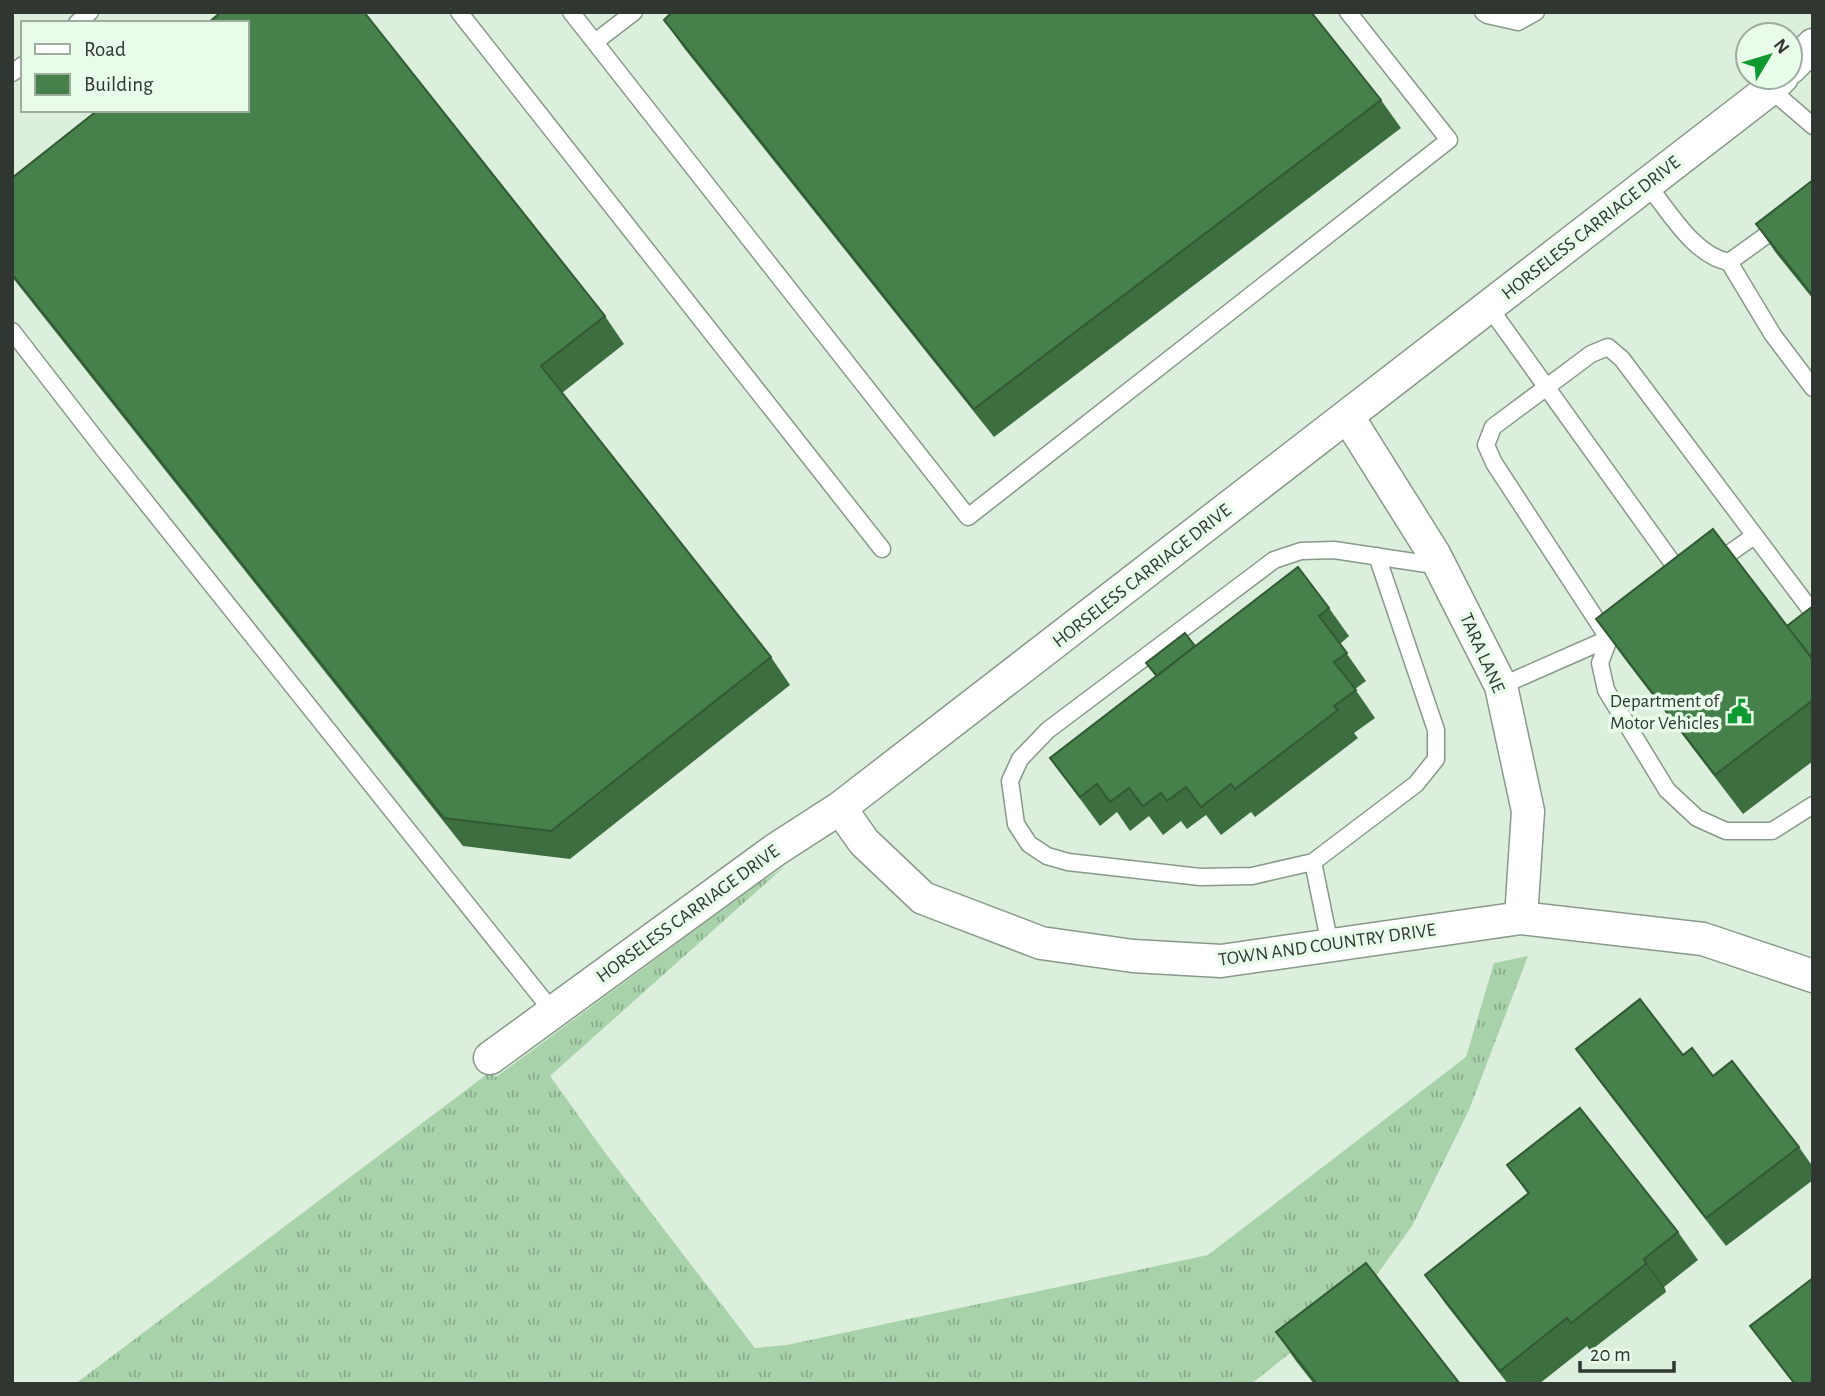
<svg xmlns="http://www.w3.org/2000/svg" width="1825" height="1396" font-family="'Alegreya Sans',sans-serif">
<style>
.grass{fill:url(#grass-tufts)}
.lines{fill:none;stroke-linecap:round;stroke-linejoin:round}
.service-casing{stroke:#889989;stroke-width:19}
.minor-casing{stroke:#889989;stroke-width:35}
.service{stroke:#fff;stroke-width:16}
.minor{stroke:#fff;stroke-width:32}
.wall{fill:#3c6e40}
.shaded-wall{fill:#315a34}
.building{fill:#46804b;stroke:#315a34;stroke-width:2}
.labels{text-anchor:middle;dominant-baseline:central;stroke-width:7;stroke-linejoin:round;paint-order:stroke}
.street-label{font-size:19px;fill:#303730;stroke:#e9fbe9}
.poi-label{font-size:19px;fill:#303730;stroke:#e9fbe9;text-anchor:end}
</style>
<defs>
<pattern id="grass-tufts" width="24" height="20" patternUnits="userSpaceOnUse" patternTransform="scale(1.75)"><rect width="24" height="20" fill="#a8d2aa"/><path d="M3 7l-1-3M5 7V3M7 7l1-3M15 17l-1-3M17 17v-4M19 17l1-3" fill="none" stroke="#89ab8b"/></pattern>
</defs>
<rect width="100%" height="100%" fill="#dceedc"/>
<path class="grass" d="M784,867L550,1076L603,1150L755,1348L787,1345L1208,1255L1466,1057L1494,963L1528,956L1469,1110L1412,1226L1361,1297L1251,1384H75L490,1072L496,1077L755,886Z"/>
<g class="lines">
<defs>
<path id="service" d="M459,12L882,549
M571,12L968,517L1449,140L1348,12
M1483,12L1487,15L1518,22L1536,12
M77,23L90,12
M595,42L634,12
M12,73L23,65
M1770,89L1813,126
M1647,184C1668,210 1694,256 1729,262L1782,224
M1729,262L1773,335L1813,388
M1489,307L1684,579
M12,331L105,451L553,1012
M1713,565L1754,536
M1609,639L1494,463L1486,445L1493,427L1591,354L1608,347L1622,359L1813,613
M1609,639L1600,663L1606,690L1667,790L1697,818L1726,831H1772L1813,805
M1501,686L1612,637
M1313,862L1416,784L1436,759V730L1377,556
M1330,945L1313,862L1252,876L1200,877L1068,862L1047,856L1029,844L1016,824L1010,781L1020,759L1048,730L1274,560L1301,551L1334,550L1440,566"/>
<path id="minor" d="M1790,68L1813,45
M1348,417L1434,554L1501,686L1528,811L1521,918
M840,808L864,842L923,898L1041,943L1133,956L1221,961L1521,918L1703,939L1813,976
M490,1058L775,850L840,808L1770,89L1782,77"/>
</defs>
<use href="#service" class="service-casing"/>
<use href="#minor" class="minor-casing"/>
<use href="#service" class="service"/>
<use href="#minor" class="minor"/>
</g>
<path class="wall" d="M664,20L1381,100L1401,128L994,437L684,48Z
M12,178L605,316L624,344L562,393L771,657L790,685L570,859L463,846L12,277Z
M1813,180V299L1776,253L1756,224Z
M1813,606V761L1743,814L1624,658L1596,619L1787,626Z
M1329,608L1349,636L1340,644L1366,681L1355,689L1375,718L1354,733L1358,738L1255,817L1251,812L1221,835L1206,815L1187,829L1181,821L1163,835L1149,816L1130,831L1117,812L1100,826L1050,758L1156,677L1146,663L1195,646Z
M1576,1049L1683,1055L1713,1076L1799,1147L1813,1167V1180L1726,1246L1596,1077Z
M1507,1165L1678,1232L1698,1260L1664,1287L1666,1292L1590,1351L1587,1346L1539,1384H1508L1445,1303L1425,1275L1528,1194Z
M1750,1326L1813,1384H1794Z
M1276,1332L1460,1384H1314L1296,1361Z"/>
<path class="shaded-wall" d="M1644,1259L1664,1287L1666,1292L1646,1264Z"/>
<path class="building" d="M221,12H364L605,316L541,366L771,657L551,831L444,818L12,274V178L98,110H247V23H208Z
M672,12H1311L1381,100L974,409L664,20Z
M1813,180V296L1756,224Z
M1713,529L1813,660V700L1715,775L1596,619Z
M1298,567L1329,608L1319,616L1347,653L1334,662L1356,690L1334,706L1338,710L1235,789L1231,784L1201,807L1186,787L1167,801L1161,793L1143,806L1129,788L1110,802L1097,784L1080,797L1050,758Z
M1813,606V657L1812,658L1787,626Z
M1185,633L1195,646L1157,676L1146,663Z
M1640,999L1683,1055L1692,1048L1713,1076L1732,1061L1799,1147L1706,1218L1576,1049Z
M1580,1108L1678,1232L1644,1259L1646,1264L1571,1323L1567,1318L1500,1371L1425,1275L1529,1193L1507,1165Z
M1366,1263L1460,1384H1317L1276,1332Z
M1813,1278V1384H1795L1750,1326Z"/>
<defs>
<symbol id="civic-bare" viewBox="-9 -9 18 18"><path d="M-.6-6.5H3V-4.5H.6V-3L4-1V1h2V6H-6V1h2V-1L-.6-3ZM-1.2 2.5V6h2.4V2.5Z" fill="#0d9a32" stroke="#e9fbe9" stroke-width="2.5" paint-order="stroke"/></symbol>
</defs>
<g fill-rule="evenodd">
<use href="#civic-bare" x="1722" y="694" width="35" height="35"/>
</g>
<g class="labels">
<g class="street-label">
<text transform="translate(1591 228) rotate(-38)">HORSELESS CARRIAGE DRIVE</text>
<text transform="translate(1142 576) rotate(-38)">HORSELESS CARRIAGE DRIVE</text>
<text transform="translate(1482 653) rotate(66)">TARA LANE</text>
<text transform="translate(688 914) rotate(-36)">HORSELESS CARRIAGE DRIVE</text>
<text transform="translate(1327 945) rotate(-8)">TOWN AND COUNTRY DRIVE</text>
</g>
<g class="poi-label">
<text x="1719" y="701">Department of<tspan x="1719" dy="22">Motor Vehicles</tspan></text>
</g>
</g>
<rect width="1825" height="1396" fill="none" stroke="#303730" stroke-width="28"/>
<rect x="21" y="21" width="228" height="91" fill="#e9fbe9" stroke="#9fad9f" stroke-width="2"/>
<rect x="35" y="44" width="35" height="10" fill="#ffffff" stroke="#9fad9f" stroke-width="2"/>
<text x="84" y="56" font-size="21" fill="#303730">Road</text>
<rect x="35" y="74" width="35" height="21" fill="#46804b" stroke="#9fad9f" stroke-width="2"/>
<text x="84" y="91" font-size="21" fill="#303730">Building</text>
<g transform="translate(1769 56) rotate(52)"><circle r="33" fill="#e9fbe9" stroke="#9fad9f" stroke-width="2"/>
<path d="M0-5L12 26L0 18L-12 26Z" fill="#0d9a32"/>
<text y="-10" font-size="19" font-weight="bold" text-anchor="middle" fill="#303730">N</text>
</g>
<path d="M1580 1361v10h94v-10" fill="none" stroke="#303730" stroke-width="3.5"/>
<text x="1590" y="1361" font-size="21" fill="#303730" stroke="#e9fbe9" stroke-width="5" paint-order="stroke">20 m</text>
</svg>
